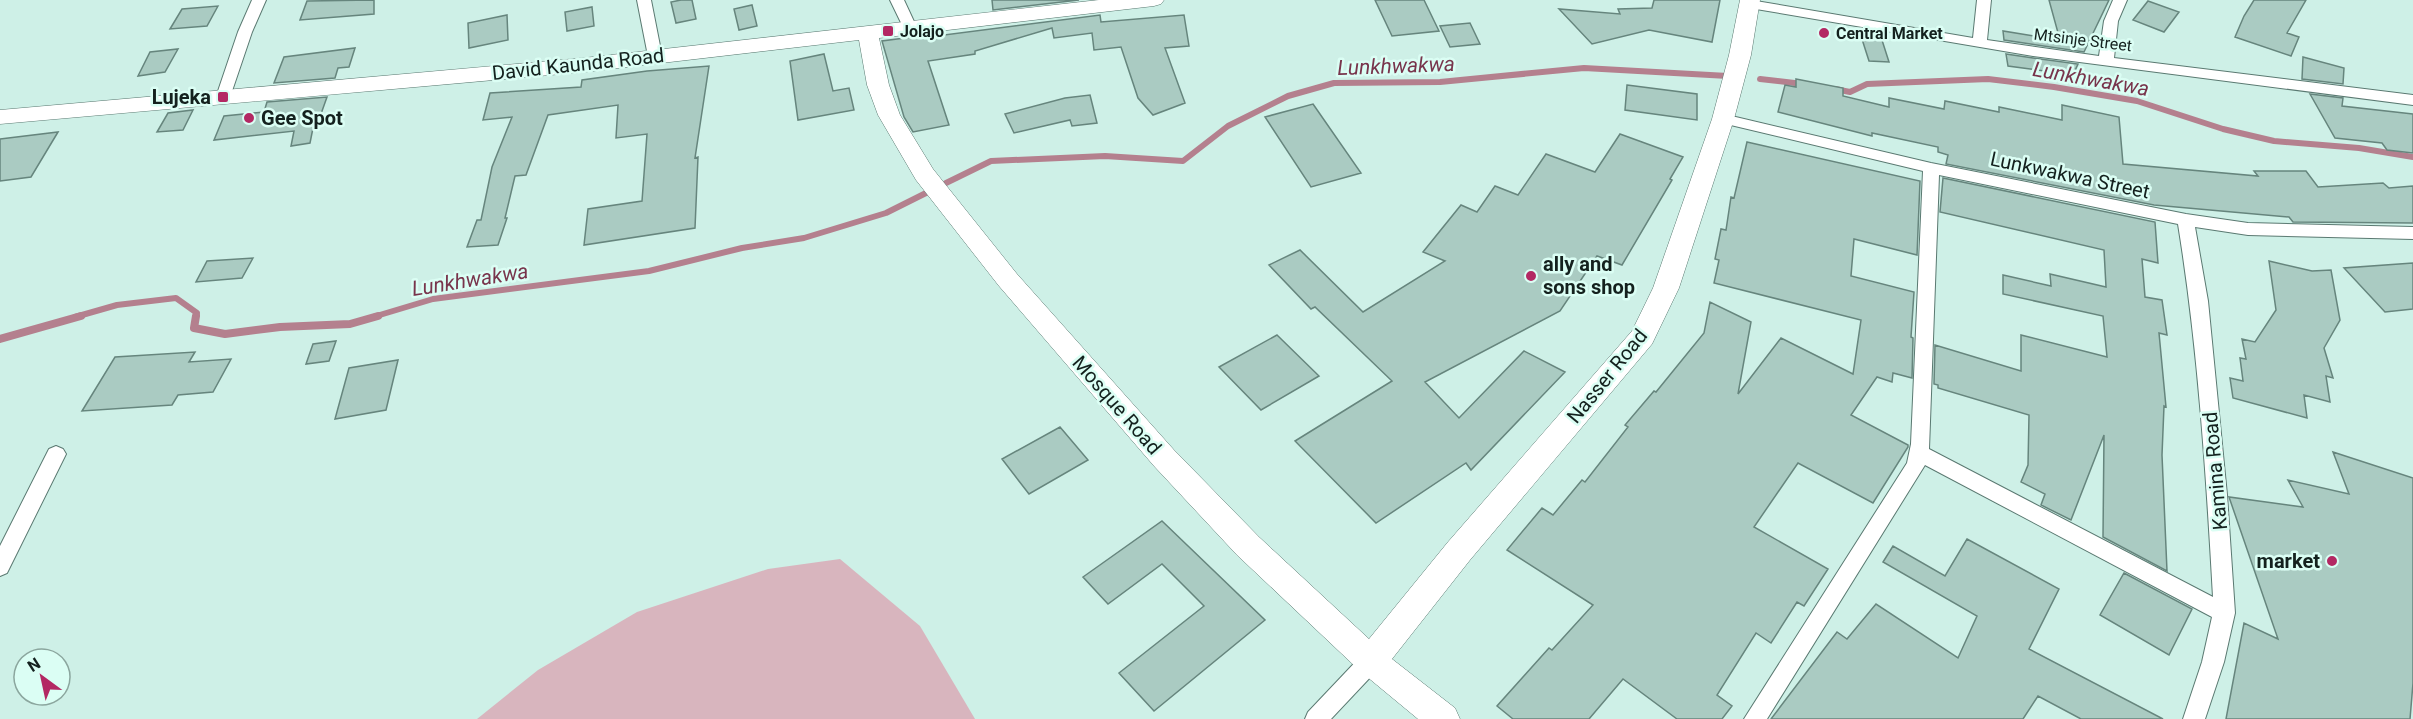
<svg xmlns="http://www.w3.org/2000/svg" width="2413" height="719" font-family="Roboto,sans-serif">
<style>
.green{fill:#d8b5be}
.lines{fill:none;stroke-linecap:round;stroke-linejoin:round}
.stream-far1{stroke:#b4808e;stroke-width:6}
.stream{stroke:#b4808e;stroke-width:8}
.building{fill:#aacbc2;stroke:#66857d;stroke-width:1.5}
.street-casing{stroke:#5a7971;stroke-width:2}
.secondary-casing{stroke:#5a7971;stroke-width:1}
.street{fill:#fff;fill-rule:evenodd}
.secondary{fill:#fff;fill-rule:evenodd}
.poi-dot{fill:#b32863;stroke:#dbfef4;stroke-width:2}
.labels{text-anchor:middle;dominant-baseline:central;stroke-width:5;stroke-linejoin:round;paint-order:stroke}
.far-poi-label{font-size:16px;font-weight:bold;fill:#14211e;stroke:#dbfef4;text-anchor:start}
.far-street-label{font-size:16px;fill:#14211e;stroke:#dbfef4}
.street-label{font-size:20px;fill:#14211e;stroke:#dbfef4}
.poi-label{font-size:20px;font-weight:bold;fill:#14211e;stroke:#dbfef4;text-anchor:end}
.water-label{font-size:21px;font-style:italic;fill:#78354c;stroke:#dbfef4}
</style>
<rect width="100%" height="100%" fill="#cef0e7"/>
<path class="green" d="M840,559L920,626L975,719H477L538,670L637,612L768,569Z"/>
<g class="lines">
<path class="stream-far1" d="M1760,79L1803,84
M1835,89L1850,92L1867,84L1988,79L2054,87L2137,101L2223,129L2274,141L2359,148L2413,157
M946,183L991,161L1105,156L1183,161L1228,126L1288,96L1334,83L1440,82L1584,68L1728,76
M75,317L117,305L176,298L197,313L196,317
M373,317L433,299L649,271L742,248L804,238L886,213L928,192"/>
<path class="stream" d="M196,316L194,328L225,334L280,327L350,324L378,316
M0,339L81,316"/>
</g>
<path class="building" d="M374,0V14L300,20L307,1Z
M681,0H692L696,19L676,23L671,2Z
M992,0H1079L993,10Z
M1375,0H1424L1439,31L1392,36Z
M1654,0H1720L1712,42L1649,30L1592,44L1559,9L1620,14L1618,9L1652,8Z
M2049,0H2109L2084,52L2004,40L2003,31L2060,40Z
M2254,0H2306L2287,33L2299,37L2291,56L2235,37L2244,16Z
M2148,1L2179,12L2164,32L2133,20Z
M752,5L757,26L739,30L734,9Z
M218,6L207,26L170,29L182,9Z
M592,7L594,26L567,31L565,12Z
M507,15L508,40L469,48L468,23Z
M1100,15L1101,22L1184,15L1189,46L1165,48L1185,103L1153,115L1138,98L1121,47L1094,50L1092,33L1054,38L1052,28L975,51V54L928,61L949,125L913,132L904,117L882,41L920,36L921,38Z
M1470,23L1480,44L1450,47L1440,26Z
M1861,36L1881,37L1889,62L1869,61Z
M355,48L349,67L338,68L335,78L274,83L284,57Z
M178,49L165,72L138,76L150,52Z
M824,54L833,91L849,88L854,110L798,120L790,61Z
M2006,54L2033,58L2078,64L2073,75L2008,66Z
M2303,57L2344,68L2343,84L2302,79Z
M709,66L695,158L698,157L695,228L584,245L588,209L642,201L647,134L616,138L618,105L548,115L526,175L515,176L505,218H507L498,245L467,247L477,220H481L492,167L512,117L483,120L490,93L581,87L582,80L647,71Z
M1796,79L1843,88V96L1889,107V98L1944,109L1945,101L1999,112V107L2062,120V105L2119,117L2123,164L2258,176L2254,171H2306L2318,187L2383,183L2389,188L2413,186V223L2293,222L2289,217L2154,205L1946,164L1948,155L1938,152V147L1872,133V136L1778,112L1785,85L1796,87Z
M1627,85L1697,94V120L1625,110Z
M2310,94L2343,98L2342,106L2413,114V153L2387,150L2382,143L2335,138Z
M1090,95L1097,123L1072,126L1070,120L1014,133L1005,114L1065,98Z
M327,97L316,128H313L310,143L291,146L294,131L214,140L224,116L264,112L267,102Z
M1313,104L1361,173L1311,187L1265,117Z
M193,110L183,130L157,132L168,113Z
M58,132L31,177L0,181V139Z
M1620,134L1683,157L1670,179L1672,180L1622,265L1597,256L1560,311L1425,382L1459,418L1524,351L1565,372L1471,470L1466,463L1376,523L1295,441L1392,381L1315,307L1311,309L1269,265L1300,250L1363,312L1445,261L1423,252L1461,205L1477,212L1495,186L1518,195L1546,154L1595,172Z
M1747,142L1920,181L1917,255L1854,239L1851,276L1914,292L1911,337L1913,338L1912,378L1893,373L1892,382L1877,377L1851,415L1908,445V447L1873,503L1798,463L1754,527L1828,569L1804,606L1797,602L1771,643L1756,633L1717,695L1732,706L1722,719H1677L1623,679L1589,719H1513L1497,706L1549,648L1552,650L1593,605L1507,550L1542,508L1553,515L1582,480L1585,482L1628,427L1625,425L1654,391L1656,392L1704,333L1710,302L1751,322L1738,394L1781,338L1853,374L1861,320L1714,283L1719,260L1715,259L1721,229L1726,230L1731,197L1734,198Z
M1943,178L2155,222L2158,263L2142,259L2145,297L2162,300L2167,335L2159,333L2166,407L2164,406L2162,455L2167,571L2103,537L2104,435L2071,520L2041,505L2045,494L2021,482L2028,465L2029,415L1938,388V385L1934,384L1935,345L2021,371V335L2107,357L2103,316L2003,294V275L2051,286L2050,274L2106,287L2104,250L1940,212Z
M253,258L242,278L196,282L207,261Z
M2269,261L2312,271L2331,270L2340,320L2324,348L2333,378L2326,376L2330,402L2304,395L2307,418L2233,398L2230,378L2243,381L2240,358L2246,359L2242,339L2255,342L2276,310Z
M2413,263V309L2385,312L2344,268Z
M1277,335L1319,376L1261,410L1219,367Z
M336,341L329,361L306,364L313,344Z
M195,352L189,362L231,359L213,392L178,395L172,405L82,411L115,357Z
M398,360L386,410L335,419L349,368Z
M1060,427L1088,460L1029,494L1002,459Z
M2333,452L2413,478V683L2410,719H2226L2244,623L2278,639L2229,497L2303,507L2288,480L2349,494Z
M1162,521L1265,620L1154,711L1119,673L1204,606L1162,564L1108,604L1083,577Z
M1967,539L2059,589L2029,649L2163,719H2081L2038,696L2023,719H1771L1837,632L1847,639L1876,604L1958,658L1977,616L1883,562L1893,546L1945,576Z
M2124,573L2192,609L2169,655L2100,615Z"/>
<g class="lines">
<defs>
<path id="street" d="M252,0H266L252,32L230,97L228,100H218L216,97L238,32Z
M637,0H651L662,56L660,59H650L648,56Z
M890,0H904L917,28L915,31H905Z
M1750,0L1973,38L1977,0H1991L1987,40L2099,56L2104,21L2113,0H2127L2118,21L2114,58L2413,95V105L2033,56L1744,7L1742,4L1744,1Z
M1723,114L1931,163L2186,214L2248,223L2413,227V239L2248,235L2195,227L2208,301L2227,495L2235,613L2224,662L2205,719H2183L2202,662L2212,617L1925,465L1767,719H1744L1907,463L1911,444L1923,171L1718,122L1715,119ZM1939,175L2178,224C2198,347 2206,472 2213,597L1929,449Z
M56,446L63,449L66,454L7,573L0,576V546L49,449Z
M1371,651L1379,654L1382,661L1379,668L1331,719H1305L1308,712L1363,654Z"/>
<path id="secondary" d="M1099,0H1164L1161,4L1154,6L879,38L889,85L900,115L933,169L1017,274L1174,450L1259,537L1369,639L1448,542L1632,331L1653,288L1712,119L1729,55L1740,0H1760L1751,55L1734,119L1679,288L1652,344L1470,560L1392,659L1455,708L1460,719H1418L1360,671L1237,555L1154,466L999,286L916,180L878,115L867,85L859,40L584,72L0,124V110L584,58Z"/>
</defs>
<use href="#street" class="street-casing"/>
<use href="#secondary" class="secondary-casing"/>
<use href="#street" class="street"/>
<use href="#secondary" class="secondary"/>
</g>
<g class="poi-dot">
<rect x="882" y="25" width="12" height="12" rx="3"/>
<circle cx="1824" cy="33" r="6"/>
<rect x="217" y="91" width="12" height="12" rx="3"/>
<circle cx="249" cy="118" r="6"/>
<circle cx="1531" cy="276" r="6"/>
<circle cx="2332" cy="561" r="6"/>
</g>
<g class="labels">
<g class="far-poi-label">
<text x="900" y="31">Jolajo</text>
<text x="1836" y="33">Central Market</text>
</g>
<g class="far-street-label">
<text transform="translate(2083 40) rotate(7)">Mtsinje Street</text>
</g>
<g class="street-label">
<text transform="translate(578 64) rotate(-6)">David Kaunda Road</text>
<text transform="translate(2070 175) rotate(12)">Lunkwakwa Street</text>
<text transform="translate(1607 376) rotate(-51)">Nasser Road</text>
<text transform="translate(1117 405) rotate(49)">Mosque Road</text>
<text transform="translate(2215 471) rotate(-95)">Kamina Road</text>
</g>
<g class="poi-label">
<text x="211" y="97">Lujeka</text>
<text x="261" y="118" text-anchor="start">Gee Spot</text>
<text x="1543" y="264" text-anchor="start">ally and<tspan x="1543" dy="23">sons shop</tspan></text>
<text x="2320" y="561">market</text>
</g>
<g class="water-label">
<text transform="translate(1396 66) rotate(-2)">Lunkhwakwa</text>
<text transform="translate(2091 79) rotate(10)">Lunkhwakwa</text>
<text transform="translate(470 280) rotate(-9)">Lunkhwakwa</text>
</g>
</g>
<g transform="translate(42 677) rotate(327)"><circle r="28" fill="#dbfef4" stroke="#8ba69e" stroke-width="1.5"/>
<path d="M0-4.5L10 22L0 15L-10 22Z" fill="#b32863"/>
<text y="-9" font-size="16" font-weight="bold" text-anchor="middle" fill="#14211e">N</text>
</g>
</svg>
